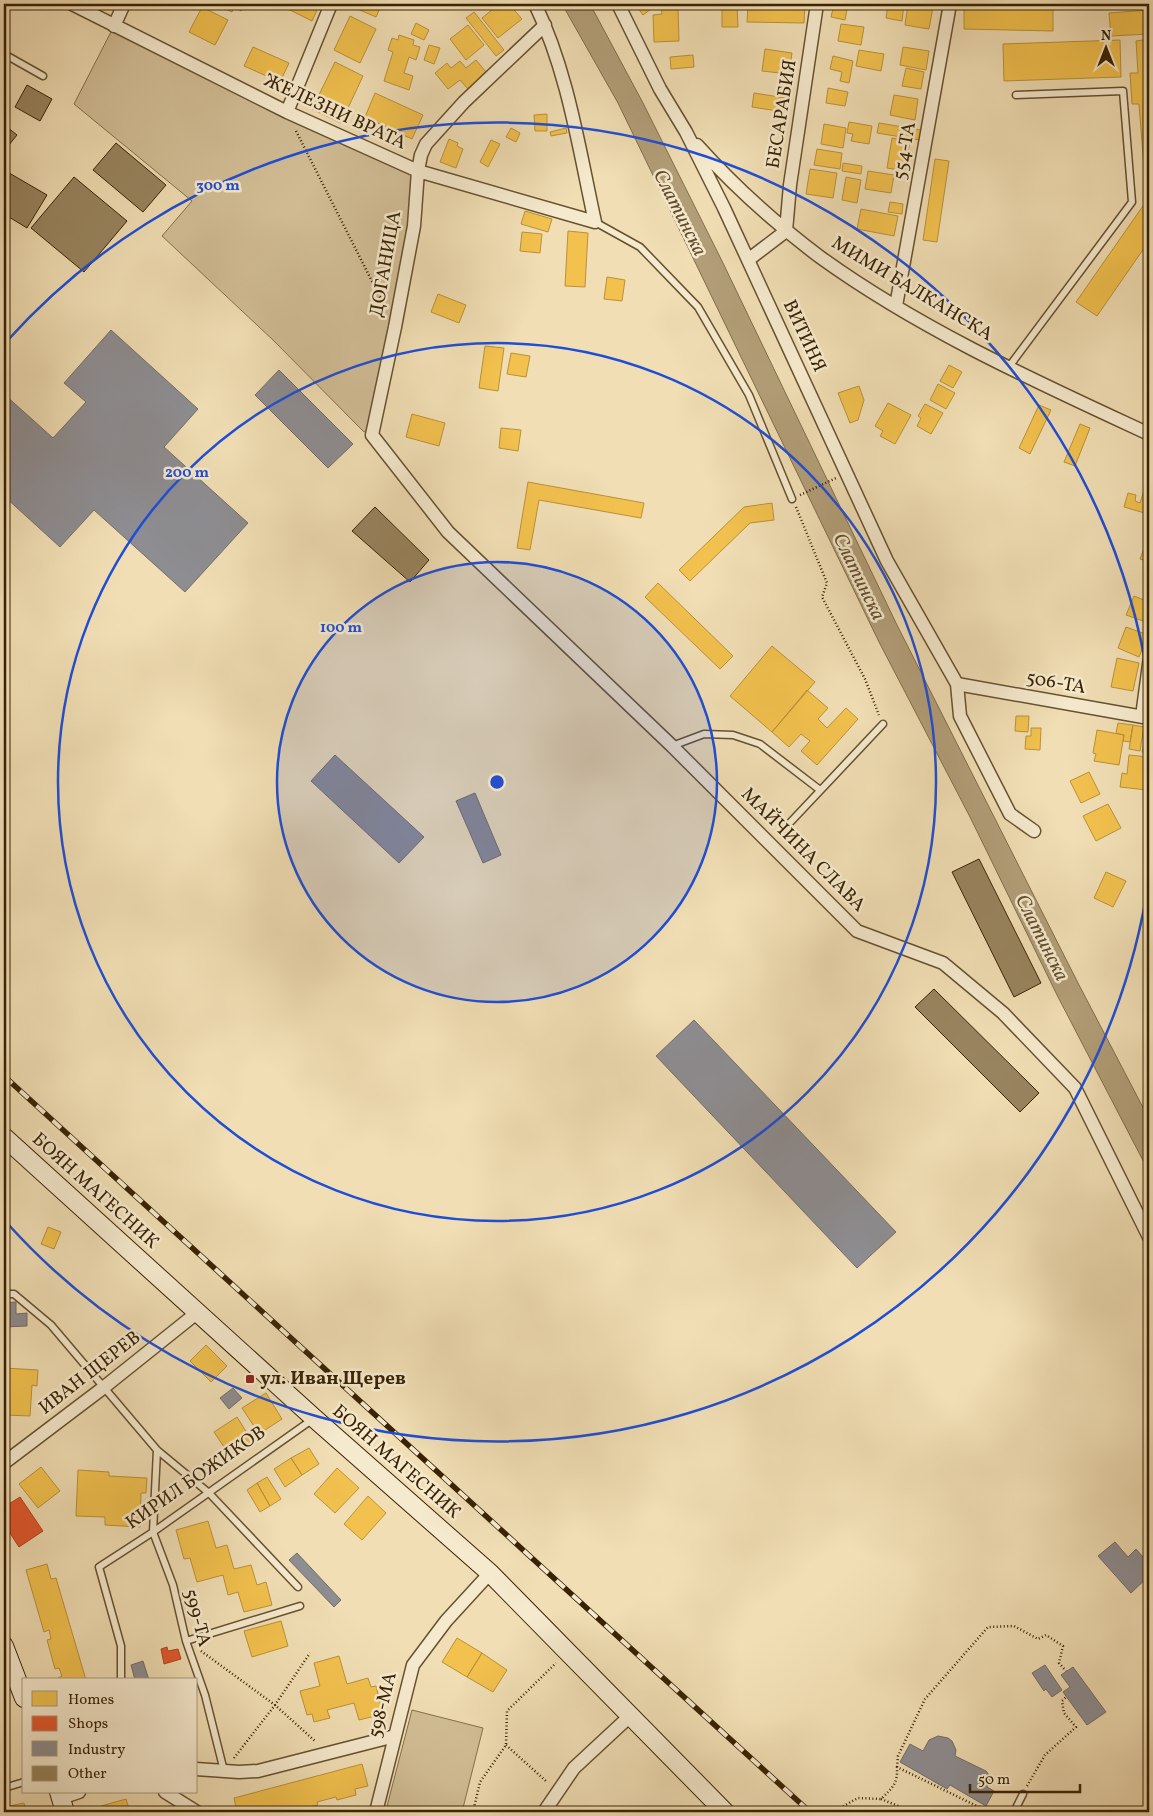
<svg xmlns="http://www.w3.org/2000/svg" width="1153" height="1816" font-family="Vollkorn,serif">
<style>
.green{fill:#d2be96;stroke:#85704c}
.water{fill:#b29e78;stroke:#816c49}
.homes{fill:#f2c14e;stroke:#ba9138}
.shops{fill:#e4572e;stroke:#b04721}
.industry{fill:#8d8d92;stroke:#746d67}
.building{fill:#98845f;stroke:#382203}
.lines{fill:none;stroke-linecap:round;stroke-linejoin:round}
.lane-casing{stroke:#66512f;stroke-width:9}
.street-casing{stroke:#66512f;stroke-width:15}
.secondary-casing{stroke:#382203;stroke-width:20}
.path{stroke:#382203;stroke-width:2.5;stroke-dasharray:1 2.5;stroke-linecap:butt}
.lane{stroke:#f6eace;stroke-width:6}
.street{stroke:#f6eace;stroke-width:12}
.secondary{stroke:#f6eace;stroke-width:18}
.rail-casing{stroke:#382203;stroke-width:5.5}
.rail{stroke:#f6eace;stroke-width:4;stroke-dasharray:11;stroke-linecap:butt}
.ring{fill:none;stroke:#1d4ed8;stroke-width:2.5}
.poi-dot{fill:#8f2418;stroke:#f6eace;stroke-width:2}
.labels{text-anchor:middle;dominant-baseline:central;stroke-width:5;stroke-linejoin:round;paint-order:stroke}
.street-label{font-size:19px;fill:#382203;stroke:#f6eace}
.poi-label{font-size:19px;font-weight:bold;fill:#382203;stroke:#f6eace;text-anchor:start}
.water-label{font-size:20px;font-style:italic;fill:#634d2c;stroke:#f6eace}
.centre{fill:#1d4ed8;stroke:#f6eace;stroke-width:2.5}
.ring-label{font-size:15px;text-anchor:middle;font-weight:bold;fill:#1d4ed8;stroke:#f6eace;stroke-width:5;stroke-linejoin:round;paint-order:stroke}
</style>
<rect width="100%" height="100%" fill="#f1deb4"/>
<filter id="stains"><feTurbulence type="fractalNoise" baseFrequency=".004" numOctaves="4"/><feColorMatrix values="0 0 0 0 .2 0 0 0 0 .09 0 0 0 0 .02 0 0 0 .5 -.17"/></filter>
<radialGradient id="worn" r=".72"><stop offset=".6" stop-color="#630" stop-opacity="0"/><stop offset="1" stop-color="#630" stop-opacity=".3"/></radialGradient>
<path class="green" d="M114,26L418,171L372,435L363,431L273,340L162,236L192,201L74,104Z
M412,1710L483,1728L462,1812H396L386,1810Z"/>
<path class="water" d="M562,4H590L643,103L723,263L897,625L1078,983L1149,1119V1172L1057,995L970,817L879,642L618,103Z"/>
<path class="homes" d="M225,4H235L232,12L223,8Z
M235,4H245L241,11L234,7Z
M278,4H310L318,8L312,21Z
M354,4H382L376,17L353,7Z
M499,4H509L522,19L498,38L482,18Z
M635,4H658L643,15Z
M722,4H737L738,27H722Z
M748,4H805L804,23L747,22Z
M834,4H848L845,20L831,17Z
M888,4H904L902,21L886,18Z
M908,4L933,7L929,29L905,25Z
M964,4L1053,5V31L964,29Z
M202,7L228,20L215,45L189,32Z
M661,7H678L679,41L654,42L653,15L662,14Z
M1149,10V34L1111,36L1109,13Z
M474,12L504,50L496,56L466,18Z
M350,16L376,29L360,63L334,50Z
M416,23L429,30L424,40L411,34Z
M841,24L864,27L861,45L838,41Z
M468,25L484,45L466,60L450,39Z
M399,35L414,40L413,45L420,47L416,60L409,57L404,73L413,76L409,90L384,81L393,52L388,50L392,38L398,40Z
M1149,39V180H1145L1139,104H1132L1130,73H1138L1136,41Z
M1120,40L1121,77L1004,81L1003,44Z
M429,45L440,48L434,64L424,60Z
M253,47L289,63L280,82L244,66Z
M903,47L929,51L926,70L900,65Z
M765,49L792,53L789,74L762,71Z
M859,50L884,54L881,71L856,66Z
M693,55L694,67L671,69L670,57Z
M833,56L853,61L849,83L840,81L842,72L830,69Z
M476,60L486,72L468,89L460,80L448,89L435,73L447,63L451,68L460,61L466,68Z
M335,62L363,76L341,123L312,109Z
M906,68L924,72L921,89L902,86Z
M828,88L848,92L845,106L826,103Z
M375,93L423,115L412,139L365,117Z
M754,93L786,98L784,112L752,107Z
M894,95L918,99L915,120L890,115Z
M547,114V131H535L534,115Z
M849,122L872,126L869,144L851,141L853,134L847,133Z
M879,123L921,130L920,140L877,133Z
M824,124L846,128L843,148L821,144Z
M511,128L520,133L516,142L506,137Z
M566,128L567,133L551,136L550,132Z
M892,138L910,141L905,171L887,168Z
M449,139L458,143L457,146L463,149L456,168L440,162Z
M491,140L500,144L488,167L480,162Z
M817,149L842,153L840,169L814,165Z
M935,159L949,161L937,242L923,240Z
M843,163L862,166L861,174L842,171Z
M810,169L837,173L833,198L806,194Z
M868,171L894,175L891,193L865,189Z
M846,177L861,180L857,203L842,200Z
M890,202L903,204L902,214L888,212Z
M1145,203L1149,206V241L1097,316L1076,302Z
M861,209L898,216L894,236L857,229Z
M525,211L552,219L548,232L521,224Z
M568,231L588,233L585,287L565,286Z
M522,232L542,234L540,253L520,251Z
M607,277L625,280L622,301L604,299Z
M438,294L466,305L459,323L431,312Z
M485,346L504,348L498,391L479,388Z
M511,353L530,356L526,377L507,374Z
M949,365L962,372L953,388L940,381Z
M938,384L955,393L946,409L930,400Z
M859,386L864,400L858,420L850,423L838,393Z
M888,403L911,415L895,444L880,436L883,431L875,426Z
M925,404L943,413L931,434L917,426L921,418L918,416Z
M1039,405L1051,410L1030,454L1019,448Z
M412,414L445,423L439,446L406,437Z
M1080,424L1090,428L1075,466L1064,462Z
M501,428L521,430L518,451L499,448Z
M1149,474L1148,514L1124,507L1128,493L1136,495L1135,501L1140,503Z
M528,482L644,503L641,518L539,500L530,550L517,548Z
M772,503L774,520L750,523L690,581L679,570L744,507Z
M1146,543L1149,544V562L1140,559Z
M658,583L733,656L720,669L645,597Z
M1134,596L1149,602V613L1146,622L1126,615Z
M1126,627L1148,635L1139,657L1118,648Z
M772,646L815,682L772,732L730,696Z
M1117,658L1139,663L1133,691L1111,687Z
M807,690L828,708L818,719L827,728L846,708L858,719L817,765L801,751L810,741L801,734L789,747L772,732Z
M1016,716H1029L1028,732L1015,731Z
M1118,723L1133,725L1130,742L1123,741L1124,735L1116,733Z
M1133,725L1144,727L1140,751L1129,749Z
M1031,728H1041L1040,750L1025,749L1026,736H1031Z
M1147,728H1149V754L1142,752Z
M1097,730L1124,735L1119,765L1094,761L1096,754L1093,753Z
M1129,755L1149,757V778L1147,790L1120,787L1122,773L1127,774Z
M1089,772L1100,794L1081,803L1070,781Z
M1108,804L1121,828L1096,841L1083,816Z
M1106,872L1126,881L1113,907L1094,898Z
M48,1227L61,1232L54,1249L41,1244Z
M206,1345L227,1366L211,1382L190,1361Z
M4,1368L38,1370L37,1386L32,1385L30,1416L4,1415Z
M266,1393L282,1419L259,1434L242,1408Z
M237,1417L252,1441L230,1456L214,1432Z
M309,1448L319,1464L302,1475L291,1458Z
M291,1458L302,1475L285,1487L274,1469Z
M41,1467L60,1491L38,1508L19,1484Z
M337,1468L359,1488L335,1513L314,1494Z
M78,1470L109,1472V1476L147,1478L146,1493H141L140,1527L105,1525V1517L76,1516Z
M267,1477L281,1499L270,1506L257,1483Z
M257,1483L270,1506L260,1512L247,1490Z
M368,1496L386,1513L362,1540L344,1524Z
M208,1521L216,1548L227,1545L234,1569L251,1565L257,1585L266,1582L272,1605L244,1612L238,1592L228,1595L223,1575L197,1582L190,1558L184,1559L176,1530Z
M47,1564L51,1579L56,1578L86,1680H58V1678L62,1676L59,1668L55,1669L47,1640L51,1639L49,1630L44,1632L26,1570Z
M281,1621L288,1646L252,1657L244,1631Z
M457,1638L482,1653L467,1677L442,1662Z
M482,1653L507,1670L493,1692L467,1677Z
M339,1656L347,1684L368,1678L371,1687L376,1686L383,1714L359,1720L354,1703L327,1710L330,1718L314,1722L312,1714L307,1715L300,1691L320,1686L314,1663Z
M362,1764L368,1786L355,1789L356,1795L337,1800L336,1797L317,1802L318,1805L298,1810L297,1807L277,1812H237L234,1798Z
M126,1799L130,1812H103L101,1806Z
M24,1803L26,1812H4V1807Z"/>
<path class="shops" d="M20,1497L43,1531L19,1547L4,1524V1507Z
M167,1647L168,1651L178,1649L181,1659L164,1664L161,1649Z"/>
<path class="industry" d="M111,330L198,409L164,447L248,523L185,592L94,510L60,547L4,496V394L53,438L86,402L64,383Z
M279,370L353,444L328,468L255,395Z
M335,755L424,837L399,863L311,781Z
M475,793L501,855L483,863L456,801Z
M694,1020L896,1232L857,1268L656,1056Z
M16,1302V1314L27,1313V1326L4,1327V1303Z
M233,1388L242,1398L229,1409L220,1398Z
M1115,1542L1128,1557L1136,1549L1149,1564V1576L1131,1593L1098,1556Z
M297,1553L341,1600L334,1607L289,1560Z
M143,1661L149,1680H135L131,1665Z
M1045,1665L1062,1690L1052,1697L1046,1689L1044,1691L1032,1673Z
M1073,1667L1106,1712L1087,1725L1063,1692L1070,1687L1061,1675Z
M938,1736L948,1738L952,1741L956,1750L955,1756L986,1771L989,1775L990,1780L987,1787L994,1791L986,1806L950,1785L947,1789L900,1762L910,1744L923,1751L929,1740Z"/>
<path class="building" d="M27,85L52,99L40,121L15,107Z
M7,127L17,135L4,151V131Z
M116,143L166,185L143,212L93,170Z
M4,170L47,195L27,228L4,214Z
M74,177L127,221L84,272L31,228Z
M375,507L429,560L410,582L352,531Z
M979,859L1041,983L1014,997L952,872Z
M934,989L1039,1093L1020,1112L915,1007Z"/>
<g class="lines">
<defs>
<path id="lane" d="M4,54L43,76
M595,222L640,247L698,307L749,395L792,499
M1008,368L1132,202L1123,91L1016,95
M1139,716L1149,642
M672,746L704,734L733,735L760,744L820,790
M784,829L883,724
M4,1294H14L51,1325L157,1450L209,1493L298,1587
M157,1450L153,1532L173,1585L186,1641L205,1695L224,1771
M186,1641L300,1606
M121,1680V1646L99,1567L153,1532L313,1419
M4,1788L24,1782
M1014,1812L1023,1794"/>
<path id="street" d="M72,4L287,112L418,171L595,222C579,149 568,72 535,4
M618,4L660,89L686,132L724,208L887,561L957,684L960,716L1010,814L1034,831
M545,25L464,102L426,144L421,155L418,171L414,226L395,327L372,435L448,532L672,746L857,931L943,963L1003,1013L1075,1088L1149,1237
M114,26L124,4
M287,112L331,4
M697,145C734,186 776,224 820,257C921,330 1037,382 1149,434
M786,231L790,185L817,4
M748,260L786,231
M896,306L950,4
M957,684L1149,718
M4,1463L103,1388L198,1312
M196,1769L239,1772L258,1771L395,1736
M165,1792L197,1812
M61,1798L79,1792
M376,1812L413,1665L446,1621L490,1573
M544,1812L574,1768L630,1716"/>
<path id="secondary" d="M4,1137L314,1418L490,1573L725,1812
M4,1646L24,1698
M59,1792L65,1812"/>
</defs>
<use href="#lane" class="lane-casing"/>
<use href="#street" class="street-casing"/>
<use href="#secondary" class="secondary-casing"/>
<path class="path" d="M296,131L385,307
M800,495L836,478
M796,507L827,583L822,597L865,679L879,715
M201,1651L275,1705L316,1742
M506,1745L547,1782
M234,1758L275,1705L310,1653
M897,1767L898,1756L925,1699L988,1627L1014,1626L1038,1639L1046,1635L1063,1646L1059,1663L1066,1671
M1027,1786L1045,1755L1076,1727L1064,1713L1062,1701L1067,1696
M881,1799L913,1812
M840,1808L858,1798L881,1799C892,1788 898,1784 897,1767L989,1812
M473,1812L480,1782L506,1745L507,1711L556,1663"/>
<use href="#lane" class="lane"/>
<use href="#street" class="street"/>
<use href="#secondary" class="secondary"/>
<defs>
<path id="rail" d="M4,1076L810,1812"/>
</defs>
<use href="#rail" class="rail-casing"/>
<use href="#rail" class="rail"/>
</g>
<circle cx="497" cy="782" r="220" fill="#1d4ed8" fill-opacity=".12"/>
<g class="ring">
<circle cx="497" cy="782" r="220"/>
<circle cx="497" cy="782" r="439"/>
<path d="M1149 879A659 659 0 0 1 7 1223M7 341A659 659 0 0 1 1149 685"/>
</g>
<rect class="poi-dot" x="245" y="1374" width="10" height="10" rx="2.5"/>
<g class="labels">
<g class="street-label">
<text transform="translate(335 112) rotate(25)">ЖЕЛЕЗНИ ВРАТА</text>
<text transform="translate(782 114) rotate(-81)">БЕСАРАБИЯ</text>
<text transform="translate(905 151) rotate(-80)">554-ТА</text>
<text transform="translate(386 264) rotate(-80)">ДОГАНИЦА</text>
<text transform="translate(912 289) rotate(31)">МИМИ БАЛКАНСКА</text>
<text transform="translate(804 336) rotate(65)">ВИТИНЯ</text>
<text transform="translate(1056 683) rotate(10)">506-ТА</text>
<text transform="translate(803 850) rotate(45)">МАЙЧИНА СЛАВА</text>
<text transform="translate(95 1191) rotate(42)">БОЯН МАГЕСНИК</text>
<text transform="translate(90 1373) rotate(-38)">ИВАН ЩЕРЕВ</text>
<text transform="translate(396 1462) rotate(41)">БОЯН МАГЕСНИК</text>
<text transform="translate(196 1478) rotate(-35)">КИРИЛ БОЖИКОВ</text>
<text transform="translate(197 1618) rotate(75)">599-ТА</text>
<text transform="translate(383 1705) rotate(-76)">598-МА</text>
</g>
<g class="poi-label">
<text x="260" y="1379">ул. Иван Щерев</text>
</g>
<g class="water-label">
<text transform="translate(679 213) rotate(63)">Слатинска</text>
<text transform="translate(858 577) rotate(64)">Слатинска</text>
<text transform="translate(1041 938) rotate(63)">Слатинска</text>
</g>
</g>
<circle cx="497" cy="782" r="8" class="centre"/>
<g class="ring-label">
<text x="218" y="190">300 m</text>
<text x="187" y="477">200 m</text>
<text x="341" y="632">100 m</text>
</g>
<rect width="1153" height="1816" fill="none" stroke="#f1deb4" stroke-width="20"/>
<rect x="5" y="5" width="1143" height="1806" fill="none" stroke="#382203" stroke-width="2.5"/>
<rect x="10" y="10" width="1133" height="1796" fill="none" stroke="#382203"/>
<rect x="22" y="1678" width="175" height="115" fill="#f6eace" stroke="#aa9a7d"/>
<rect x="32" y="1691" width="25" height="15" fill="#f2c14e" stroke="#aa9a7d"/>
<text x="68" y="1704" font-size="15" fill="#382203">Homes</text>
<rect x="32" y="1716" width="25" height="15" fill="#e4572e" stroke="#aa9a7d"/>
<text x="68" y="1728" font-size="15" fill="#382203">Shops</text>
<rect x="32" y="1741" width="25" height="15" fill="#8d8d92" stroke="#aa9a7d"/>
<text x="68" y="1754" font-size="15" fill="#382203">Industry</text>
<rect x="32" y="1766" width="25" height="15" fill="#98845f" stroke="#aa9a7d"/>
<text x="68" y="1778" font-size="15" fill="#382203">Other</text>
<g transform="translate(1106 48)" stroke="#f6eace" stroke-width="4" paint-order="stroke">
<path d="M0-4L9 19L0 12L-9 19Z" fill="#382203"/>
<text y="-8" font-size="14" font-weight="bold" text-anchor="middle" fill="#382203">N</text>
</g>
<path d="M970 1784v8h110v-8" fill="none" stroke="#382203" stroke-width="2.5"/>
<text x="978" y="1784" font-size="15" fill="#382203" stroke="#f6eace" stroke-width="4" paint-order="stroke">50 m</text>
<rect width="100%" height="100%" filter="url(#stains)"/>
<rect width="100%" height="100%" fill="url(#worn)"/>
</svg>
